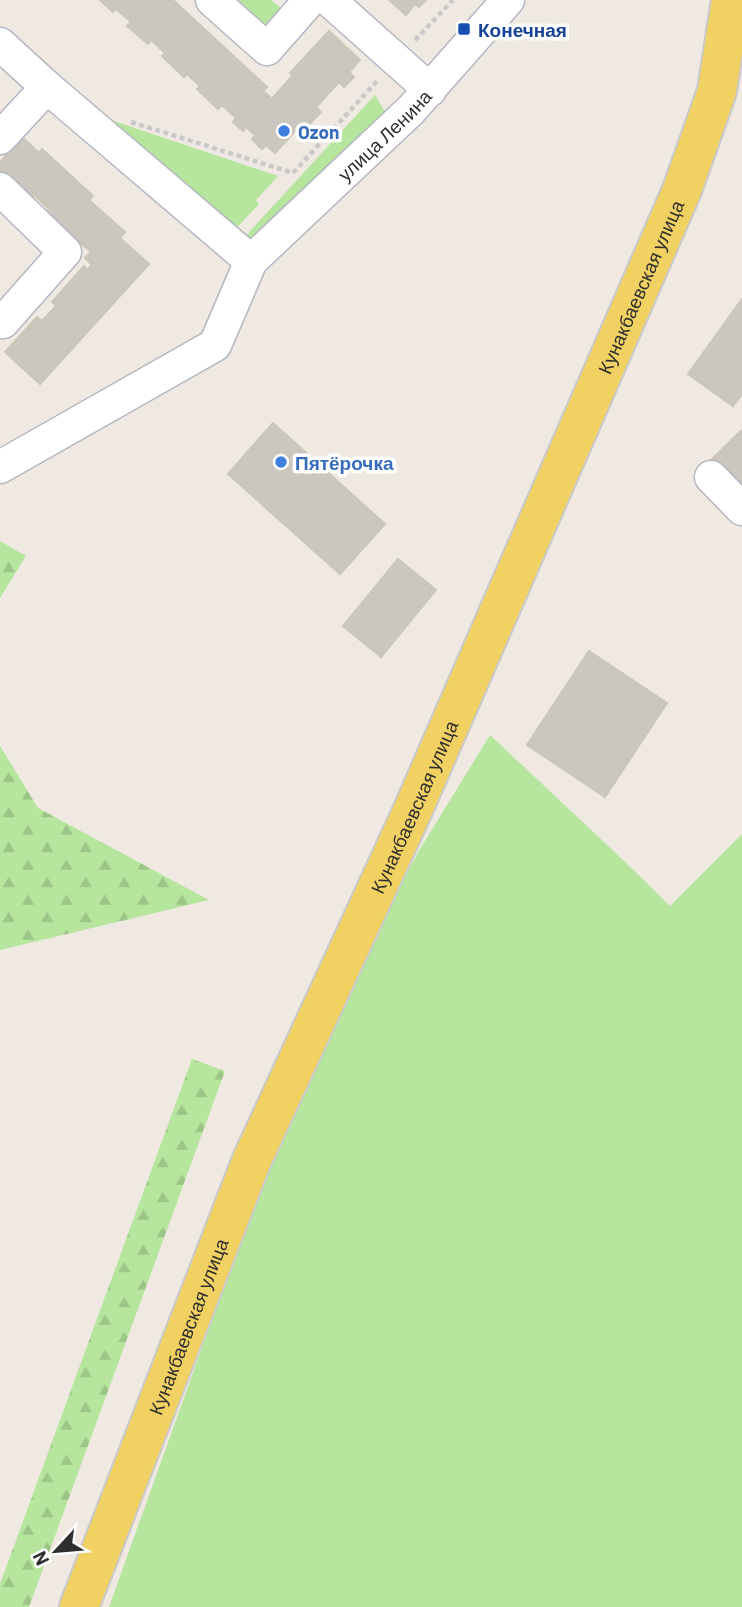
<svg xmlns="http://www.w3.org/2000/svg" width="742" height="1607" font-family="Barlow,sans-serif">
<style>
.grass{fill:#b6e59e}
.forest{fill:url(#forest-firs)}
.building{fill:#cbc7bf;stroke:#cbc5ba;stroke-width:2}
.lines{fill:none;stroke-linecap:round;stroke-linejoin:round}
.minor-casing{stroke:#b4b7c1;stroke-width:35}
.major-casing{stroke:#c9c9c9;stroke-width:42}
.path{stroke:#c9c9c9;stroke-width:4.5;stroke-dasharray:5 3.5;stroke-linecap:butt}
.minor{stroke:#fff;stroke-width:32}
.major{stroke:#f2d163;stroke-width:38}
.transit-dot{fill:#1a4fb4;stroke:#fff;stroke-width:2.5}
.shop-dot{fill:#3f7fe0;stroke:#fff;stroke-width:2.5}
.labels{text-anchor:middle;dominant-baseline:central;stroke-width:7;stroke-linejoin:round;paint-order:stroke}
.transit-label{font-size:19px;font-weight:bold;fill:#164399;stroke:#fff;text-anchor:start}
.shop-label{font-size:19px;font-weight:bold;fill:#366cbe;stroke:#fff;text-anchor:start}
.street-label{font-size:19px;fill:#2e2e2e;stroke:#fff}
</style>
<defs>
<pattern id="forest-firs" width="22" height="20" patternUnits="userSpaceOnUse" patternTransform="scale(1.75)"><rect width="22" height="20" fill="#b6e59e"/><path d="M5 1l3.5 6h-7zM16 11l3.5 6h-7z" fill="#9dc588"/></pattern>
</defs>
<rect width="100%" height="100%" fill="#efe9e1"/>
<path class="grass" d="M239,0H271L287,13L276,25L254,27L233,5Z
M375,95L385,112L270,240L241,241Z
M93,114L278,176L256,200L259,204L227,238Z
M490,735L620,857L670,906L742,834V1607H109L260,1186L365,949L420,849Z"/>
<path class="forest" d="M0,541L26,556L0,598Z
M0,746L38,808L209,900L0,950Z
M192,1059L225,1071L29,1607H0V1584Z"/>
<path class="building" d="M100,0H173L267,87L263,91L272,99L293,75L290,73L329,31L360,60L349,72L354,77L344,87L339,82L316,107L321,112L301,133L297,129L275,153L266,145L262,149L252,139L255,135L246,127L243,131L233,122L236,118L222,105L218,109L197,89L200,86L187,74L184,77L162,56L165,53L151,40L148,44L127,26L131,22L116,9L113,12Z
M389,0H426L419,7L415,4L406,15Z
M22,137L39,153L42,149L93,196L89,200L125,232L120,238L149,264L40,384L5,352L37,317L42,321L56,306L52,302L84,266L87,270L92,265L85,258L91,252L46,213L49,209L34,195L30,199L0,172V162Z
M742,299V394L733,406L688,374Z
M273,423L385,524L340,574L228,474Z
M742,430V493L711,460Z
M398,559L436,590L381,657L343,626Z
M589,651L667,703L605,797L527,745Z"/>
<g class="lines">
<defs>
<g id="minor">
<path d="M212,0L267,49L310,0"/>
<path d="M329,0L430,90"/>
<path d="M0,44L47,87L251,261"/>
<path d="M0,138L47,87"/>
<path d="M0,189L65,252L3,322"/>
<path id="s1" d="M0,467L215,345L251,261L411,110L508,0"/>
<path d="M711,477L742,509"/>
</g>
<g id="major">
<path id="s2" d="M79,1607L251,1162L412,812L682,190L717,91L731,0"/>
</g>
</defs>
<use href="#minor" class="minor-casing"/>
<use href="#major" class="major-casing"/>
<path class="path" d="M415,40L453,0
M131,122L293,173L378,80"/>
<use href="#minor" class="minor"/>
<use href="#major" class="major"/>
</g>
<rect class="transit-dot" x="457" y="22" width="14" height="14" rx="3.5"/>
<g class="shop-dot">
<circle cx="284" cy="131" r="7"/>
<circle cx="281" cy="462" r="7"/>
</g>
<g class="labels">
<g class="transit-label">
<text x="478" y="29">Конечная</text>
</g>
<g class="shop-label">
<text x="298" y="131">Ozon</text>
<text x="295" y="462">Пятёрочка</text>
</g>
<g class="street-label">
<text stroke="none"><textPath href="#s1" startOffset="522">улица Ленина</textPath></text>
<text stroke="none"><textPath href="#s2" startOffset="1435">Кунакбаевская улица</textPath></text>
<text stroke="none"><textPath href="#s2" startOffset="868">Кунакбаевская улица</textPath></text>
<text stroke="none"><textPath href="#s2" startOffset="301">Кунакбаевская улица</textPath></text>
</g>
</g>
<g transform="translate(56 1551) rotate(244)" stroke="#ffffff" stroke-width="5" paint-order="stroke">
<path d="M0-5L12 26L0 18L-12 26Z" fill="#2e2e2e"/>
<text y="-10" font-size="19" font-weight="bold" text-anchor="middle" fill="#2e2e2e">N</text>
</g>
</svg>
